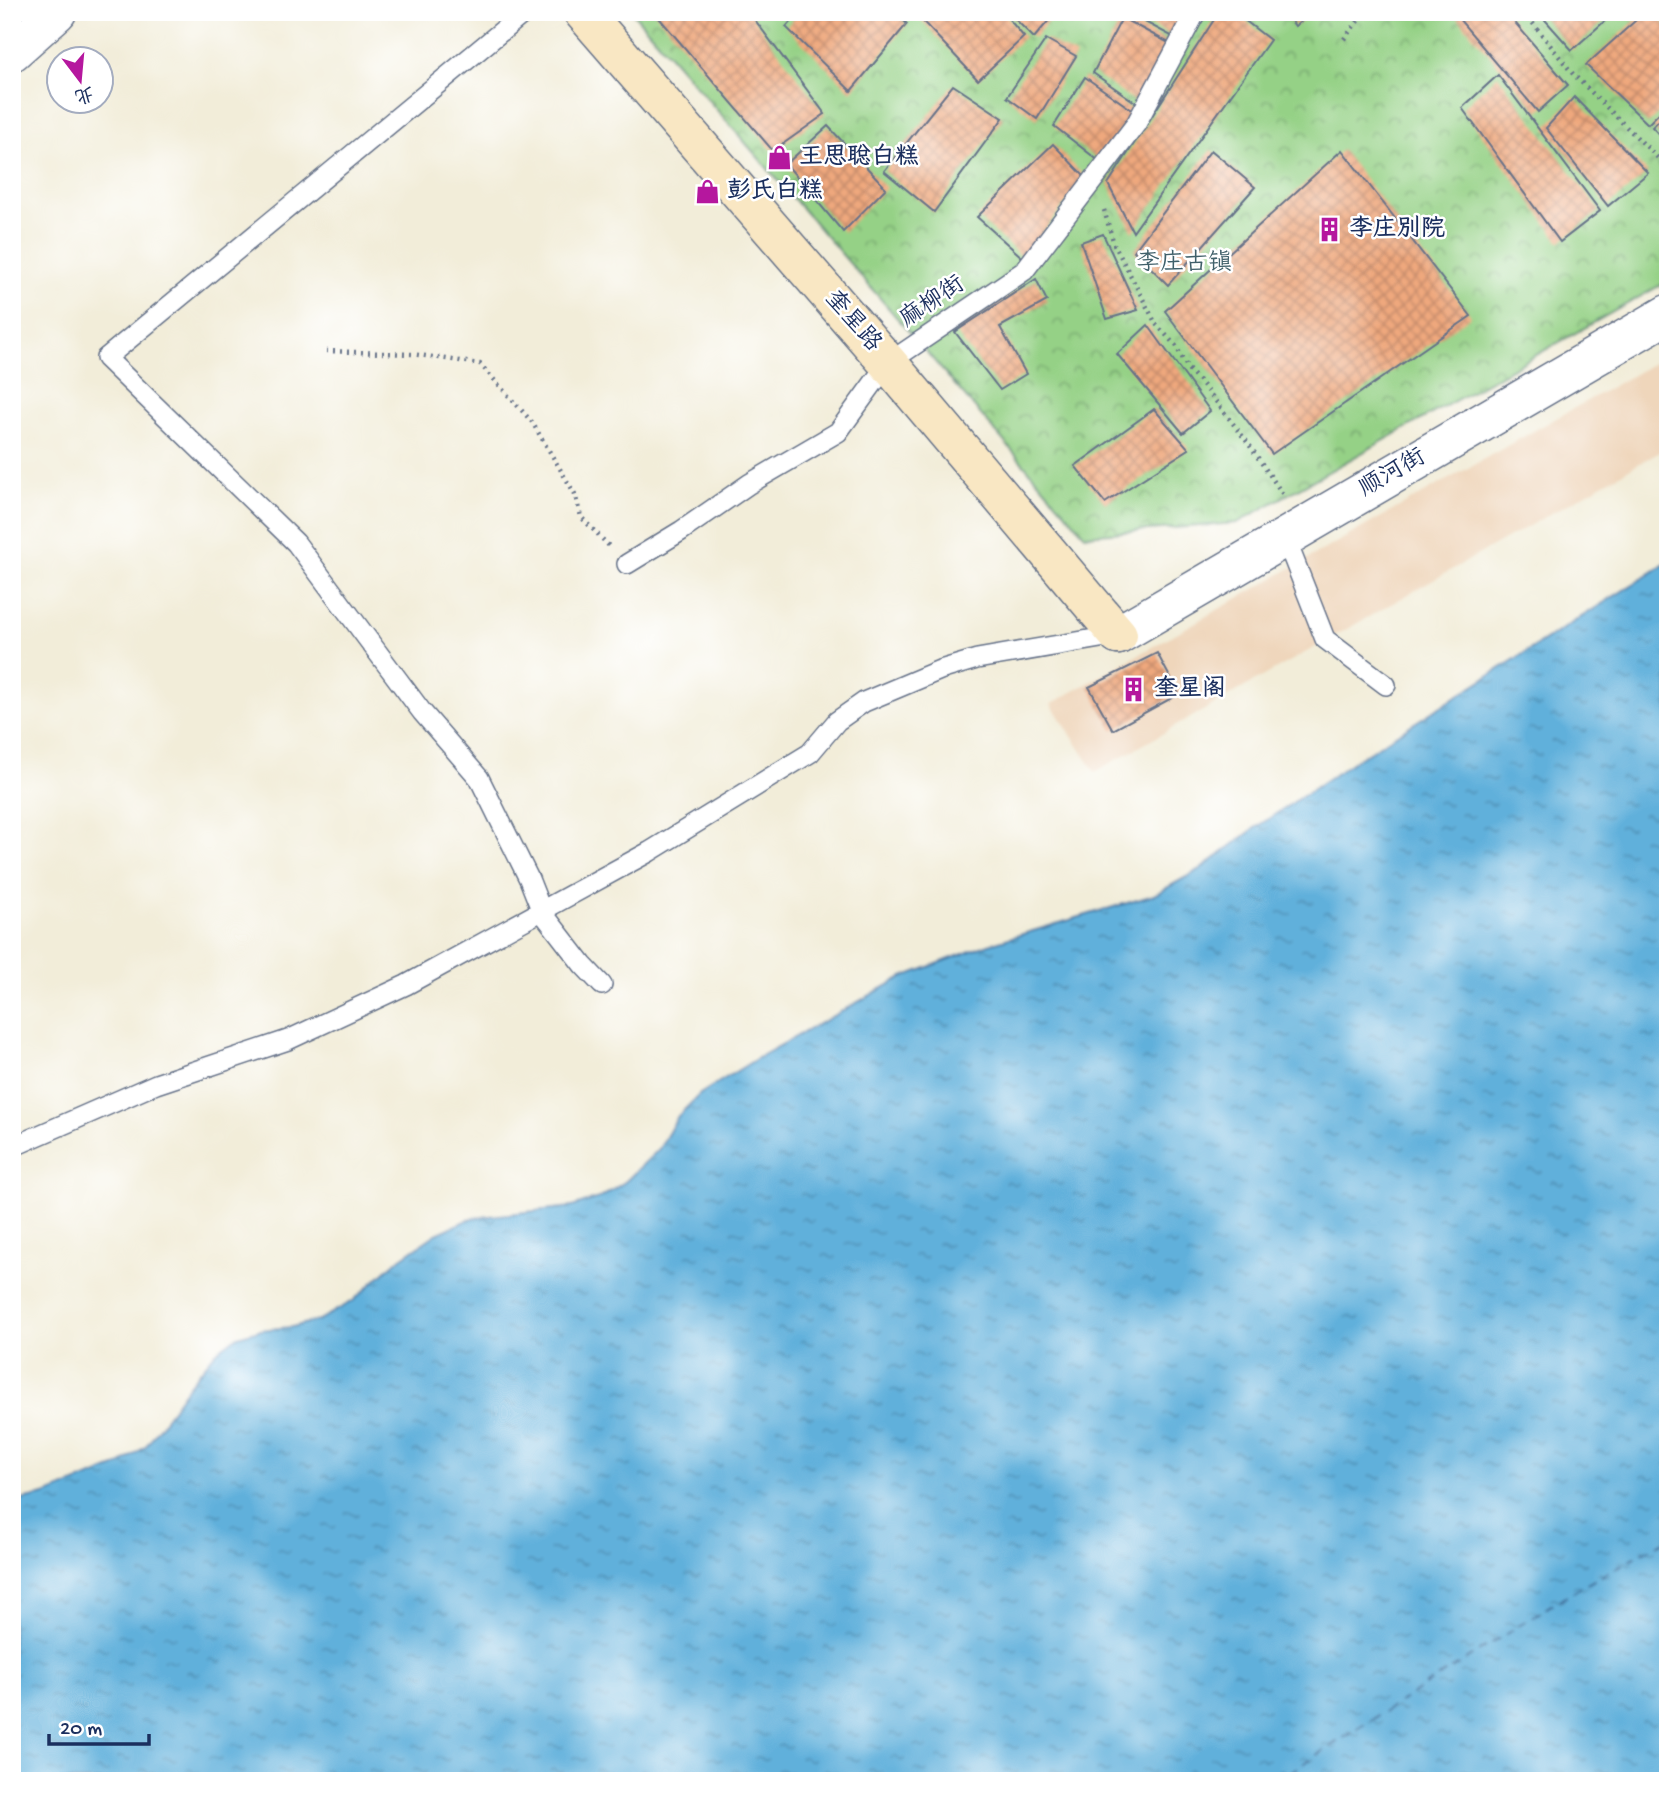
<svg xmlns="http://www.w3.org/2000/svg" width="1680" height="1793" font-family="'Gochi Hand','LXGW WenKai TC',sans-serif">
<style>
.built{fill:#efd6bb}
.park{fill:url(#park-crowns);stroke:#588072;stroke-width:2}
.water{fill:url(#water-ripples);stroke:#3e709c;stroke-width:2}
.lines{fill:none;stroke-linecap:round;stroke-linejoin:round}
.ferry{stroke:#345c8a;stroke-width:2;stroke-dasharray:9 7;stroke-linecap:butt}
.building{fill:url(#building-cross-hatch)}
.lane-casing{stroke:#667289;stroke-width:22}
.street-casing{stroke:#667289;stroke-width:41}
.secondary-casing{stroke:#667289;stroke-width:41}
.path{stroke:#667289;stroke-width:4.5;stroke-dasharray:2 5;stroke-linecap:butt}
.lane{stroke:#fff;stroke-width:19}
.street{stroke:#fff;stroke-width:38}
.secondary{stroke:#f9e7c3;stroke-width:38}
.labels{text-anchor:middle;dominant-baseline:central;stroke-width:5;stroke-linejoin:round;paint-order:stroke}
.poi-label{font-size:24px;font-weight:bold;fill:#1b2f5e;stroke:#fff;text-anchor:start}
.park-label{font-size:24px;fill:#40606a;stroke:#fff}
.street-label{font-size:24px;fill:#1b2f5e;stroke:#fff}
</style>
<defs>
<pattern id="park-crowns" width="20" height="18" patternUnits="userSpaceOnUse" patternTransform="scale(1.75)"><rect width="20" height="18" fill="#95d186"/><path d="M2 6a3 3 0 1 1 6 0M12 15a3 3 0 1 1 6 0" fill="none" stroke="#79aa71"/></pattern>
<pattern id="water-ripples" width="26" height="14" patternUnits="userSpaceOnUse" patternTransform="scale(1.75)"><rect width="26" height="14" fill="#61b0db"/><path d="M2 4q2-2 4 0t4 0M15 11q2-2 4 0t4 0" fill="none" stroke="#4f90b5"/></pattern>
<pattern id="building-cross-hatch" width="8" height="8" patternUnits="userSpaceOnUse" patternTransform="scale(1.75)"><rect width="8" height="8" fill="#efa87d"/><path d="M0 0l8 8M0 8l8-8" fill="none" stroke="#c1896a"/></pattern>
</defs>
<rect width="100%" height="100%" fill="#fff"/>
<filter id="ink" filterUnits="userSpaceOnUse"><feTurbulence type="fractalNoise" baseFrequency=".0143" numOctaves="2"/><feDisplacementMap in="SourceGraphic" scale="14" xChannelSelector="R" yChannelSelector="G"/><feConvolveMatrix kernelMatrix="1 2 1 2 8 2 1 2 1" color-interpolation-filters="sRGB"/></filter>
<filter id="wash" filterUnits="userSpaceOnUse"><feTurbulence type="fractalNoise" baseFrequency=".00686" numOctaves="4" result="noise"/><feDisplacementMap in="SourceGraphic" scale="28" xChannelSelector="R" yChannelSelector="G"/><feGaussianBlur stdDeviation="1.57" result="paint"/><feColorMatrix in="noise" values="0 0 0 0 0 0 0 0 0 0 0 0 0 0 0 0 0 1.4 0 .05"/><feComposite in="paint" operator="in"/></filter>
<g filter="url(#wash)">
<rect width="100%" height="100%" fill="#f2edd9"/>
<path class="built" d="M1668,355V447L1095,772L1051,704Z"/>
<path class="park" d="M632,12H1668V281L1237,523L1085,535Z"/>
<path class="water" d="M1668,562V1781H12V1502L45,1495L120,1465L146,1446L188,1386L216,1352L238,1336L259,1330L292,1327L319,1320L353,1301L393,1264L436,1234L472,1218L572,1207L602,1197L626,1181L659,1149L678,1116L700,1094L756,1059L903,977L989,944L1154,895L1201,869L1255,828L1353,762Z"/>
<g class="lines">
<path class="ferry" d="M1276,1781L1567,1595L1668,1539"/>
</g>
<g id="blocks">
<path class="building" d="M654,12H749L825,114L773,151Z
M799,12H896L907,24L851,91L786,27Z
M914,12H1003L1024,37L978,80Z
M1008,12H1056L1034,38Z
M1126,12H1188L1175,38Z
M1219,12H1234L1270,40L1133,232L1108,184Z
M1285,12H1314L1295,26Z
M1453,12H1506L1568,85L1538,112Z
M1538,12H1615L1572,50Z
M1645,12H1654L1668,27V104L1648,124L1586,65Z
M1122,18L1169,43L1138,104L1093,73Z
M1046,39L1076,56L1037,119L1007,97Z
M1498,75L1600,211L1560,242L1462,108Z
M1085,77L1135,112L1099,161L1054,126Z
M953,85L1003,118L934,212L884,171Z
M1574,97L1648,173L1608,206L1546,128Z
M1668,112V144L1652,127Z
M828,126L886,188L843,232L786,164Z
M1053,144L1086,178L1023,258L977,217Z
M1211,150L1255,187L1168,285L1134,251Z
M1342,150L1471,316L1272,454L1165,311Z
M1103,234L1138,310L1107,319L1081,242Z
M1036,279L1047,301L1000,327L1026,374L1000,390L955,332Z
M1148,325L1210,411L1183,433L1117,354Z
M1154,409L1189,449L1105,503L1075,466Z
M1157,653L1179,694L1113,730L1089,687Z"/>
</g>
</g>
<g filter="url(#ink)">
<use href="#blocks" fill-opacity="0" stroke="#667289" stroke-width="2"/>
<g class="lines">
<defs>
<path id="lane" d="M525,12L106,358L296,543L422,712L479,778L529,879L542,912L583,965L602,985
M1285,537L1325,639L1386,685
M627,564L681,531L749,484L838,432L888,363L1024,271L1136,124L1196,12
M12,1147L156,1084L288,1040L406,985L649,852L810,753L837,721L864,702L940,670L977,659L1118,635"/>
<path id="street" d="M12,52L57,12
M1118,635L1668,314"/>
<path id="secondary" d="M583,12L888,363L1118,635"/>
</defs>
<use href="#lane" class="lane-casing"/>
<use href="#street" class="street-casing"/>
<use href="#secondary" class="secondary-casing"/>
<path class="path" d="M1524,12L1573,74L1668,168
M1344,39L1365,12
M1104,210L1114,244L1156,324L1176,346L1188,369L1204,386L1248,443L1284,496
M326,351L412,354L480,364L532,422L575,494L581,517L609,546"/>
<use href="#lane" class="lane"/>
<use href="#street" class="street"/>
<use href="#secondary" class="secondary"/>
</g>
</g>
<defs>
<symbol id="shop-bare" viewBox="-9 -9 18 18"><path d="M-5-2.5h2.3a2.7 3.5 0 0 1 5.4 0H5L5.5 6h-11ZM-1.5-2.5h3a1.5 2.3 0 0 0-3 0Z" fill="#b5179e" stroke="#fff" stroke-width="2.5" paint-order="stroke"/></symbol>
<symbol id="building-bare" viewBox="-9 -9 18 18"><path d="M-4-6H4V6H1V3H-1V6H-4ZM-2.5-4.3h1.7v1.8h-1.7ZM.8-4.3h1.7v1.8H.8ZM-2.5-1h1.7V.8h-1.7ZM.8-1h1.7V.8H.8Z" fill="#b5179e" stroke="#fff" stroke-width="2.5" paint-order="stroke"/></symbol>
</defs>
<g fill-rule="evenodd">
<use href="#shop-bare" x="762" y="140" width="35" height="35"/>
<use href="#shop-bare" x="690" y="174" width="35" height="35"/>
<use href="#building-bare" x="1312" y="212" width="35" height="35"/>
<use href="#building-bare" x="1116" y="672" width="35" height="35"/>
</g>
<g class="labels">
<g class="poi-label">
<text x="799" y="158">王思聪白糕</text>
<text x="727" y="192">彭氏白糕</text>
<text x="1349" y="230">李庄别院</text>
<text x="1154" y="690">奎星阁</text>
</g>
<g class="park-label">
<text x="1184" y="264">李庄古镇</text>
</g>
<g class="street-label">
<text transform="translate(933 303) rotate(-34)">麻柳街</text>
<text transform="translate(852 322) rotate(49)">奎星路</text>
<text transform="translate(1393 474) rotate(-30)">顺河街</text>
</g>
</g>
<rect width="1680" height="1793" fill="none" stroke="#fff" stroke-width="42"/>
<g transform="translate(80 80) rotate(164)"><circle r="33" fill="#ffffff" stroke="#a4acbf" stroke-width="2"/>
<path d="M0-5L12 26L0 18L-12 26Z" fill="#b5179e"/>
<text y="-10" font-size="19" font-weight="bold" text-anchor="middle" fill="#1b2f5e">北</text>
</g>
<path d="M49 1734v10h100v-10" fill="none" stroke="#1b2f5e" stroke-width="3.5"/>
<text x="60" y="1734" font-size="21" fill="#1b2f5e" stroke="#ffffff" stroke-width="5" paint-order="stroke">20 m</text>
</svg>
